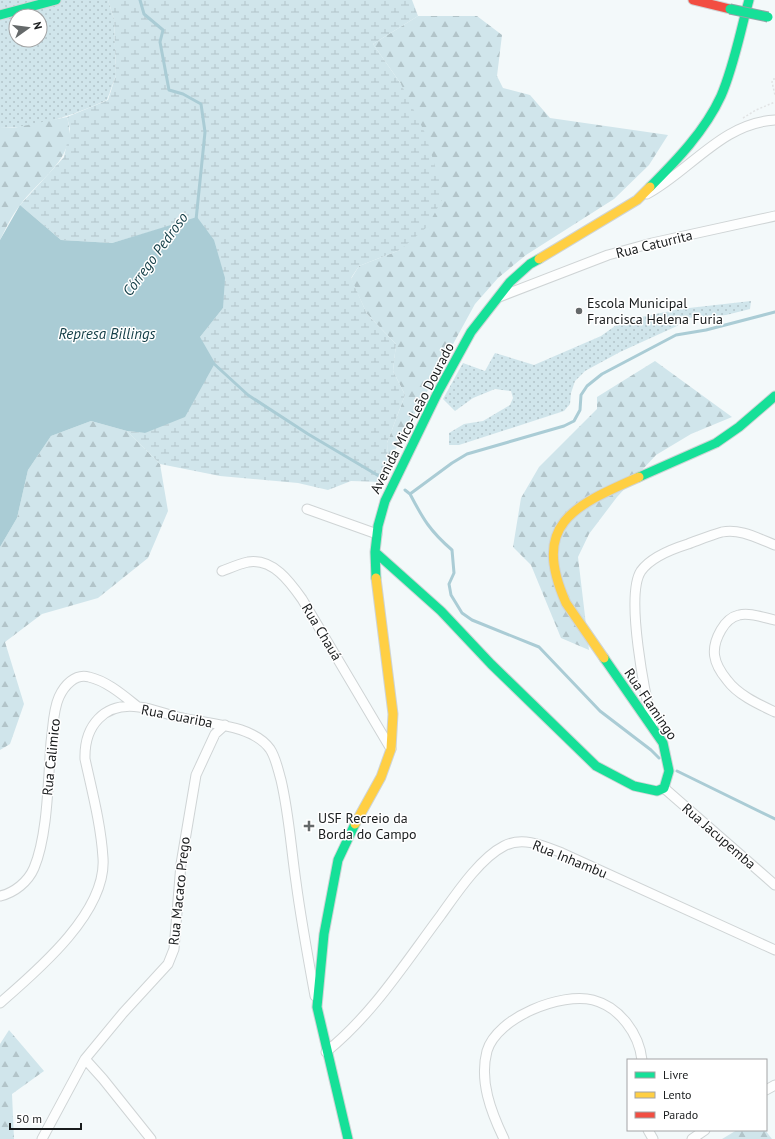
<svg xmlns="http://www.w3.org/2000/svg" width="775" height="1139" font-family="'PT Sans',sans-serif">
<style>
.grass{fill:url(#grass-dots);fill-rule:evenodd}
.forest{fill:url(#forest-firs)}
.wetland{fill:url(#wetland-marsh)}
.water{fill:#aaccd5}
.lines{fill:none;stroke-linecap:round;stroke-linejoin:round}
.stream{stroke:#aaccd5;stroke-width:3}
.street-casing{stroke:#cfd4d5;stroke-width:11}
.fast-casing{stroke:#cfd4d5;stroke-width:11}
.slow-casing{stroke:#cfd4d5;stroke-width:11}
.jam-casing{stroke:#cfd4d5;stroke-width:11}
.path{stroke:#e1e3e4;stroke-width:1.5;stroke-dasharray:2 2;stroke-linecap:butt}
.street{stroke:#fdfefe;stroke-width:9}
.fast{stroke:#16e098;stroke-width:9}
.slow{stroke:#ffcf43;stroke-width:9}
.jam{stroke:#f24e42;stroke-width:9}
.fast-bridge-casing{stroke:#94a4a7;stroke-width:11;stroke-linecap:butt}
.fast-bridge{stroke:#16e098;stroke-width:9}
.poi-dot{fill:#65696a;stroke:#fff;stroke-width:1.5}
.labels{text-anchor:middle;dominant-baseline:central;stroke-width:3;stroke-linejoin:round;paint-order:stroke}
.street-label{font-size:14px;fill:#191c1d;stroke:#fff}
.poi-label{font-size:14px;fill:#191c1d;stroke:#fff;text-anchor:start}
.water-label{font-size:15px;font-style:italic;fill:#123d46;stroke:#fff}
</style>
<defs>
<pattern id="grass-dots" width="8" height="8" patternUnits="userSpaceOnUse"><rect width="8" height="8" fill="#d0e5eb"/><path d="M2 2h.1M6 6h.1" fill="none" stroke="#b2c4c9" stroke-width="1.8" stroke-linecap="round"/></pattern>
<pattern id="forest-firs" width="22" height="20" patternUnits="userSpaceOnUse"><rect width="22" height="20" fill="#d0e5eb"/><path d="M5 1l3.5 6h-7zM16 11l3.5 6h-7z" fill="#b2c4c9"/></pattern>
<pattern id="wetland-marsh" width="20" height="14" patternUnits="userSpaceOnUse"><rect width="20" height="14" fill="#d0e5eb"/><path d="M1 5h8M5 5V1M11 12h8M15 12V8" fill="none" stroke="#b2c4c9"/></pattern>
</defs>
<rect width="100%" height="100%" fill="#f3f9fa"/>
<path class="grass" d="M0,0H108L114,19L116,75L107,100C73,115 38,128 0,128ZM16,16H40V40H16Z
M751,301L750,309L726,315L686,318L677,326L620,352L585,371L575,381L571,393L570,404L564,411L459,445H449V433L464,424L483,421L510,405L513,398L511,391L495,389L473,398L455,411L443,399L463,363L485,371L495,353L534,365L601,336L622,321L680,309Z"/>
<path class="forest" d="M418,16H477L502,35L497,76L503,88L530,95L550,118L668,135L649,165L614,199L526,255L498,278L475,304L388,463L387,443L405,395L393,371L396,344L367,314L351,279L359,266L400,250L401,84L373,44Z
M67,117C79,157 41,177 20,205C12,215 6,228 0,240V128H13Z
M655,361L732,417L691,434L656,455L617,497L589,534L578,557L589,650L561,638L531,565L513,547L521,498L539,467L597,409V397Z
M91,421L127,431L160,464L168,511L148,558L98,598L42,614L5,642L24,704L10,744L0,750V547L17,518L28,470L51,436Z
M9,1030L44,1071L12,1094L14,1139H0V1044Z
M737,1130H765L772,1139H722Z"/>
<path class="wetland" d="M108,0H412L418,16L373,44L401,84L425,133L444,196L427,227L400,250L359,266L351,278L367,314L396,344L393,371L405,395L387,443L388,463L382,482L351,481L328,490L298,483L220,476L160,464L127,431L145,433L200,337L223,308L197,218L112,243L61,240L20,205L64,157L70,129L67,117L108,100L116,75L114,19Z"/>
<path class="water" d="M20,205L61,240L112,243L197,217L214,240L225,278L223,308L200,337L215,363L185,417L145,433L127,431L91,421L51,436L28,470L17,518L0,547V240Z"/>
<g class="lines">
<path class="stream" d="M140,0L144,14L163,30L160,42L169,90L183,94L201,104L205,132L196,220
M212,362L248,395L308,434L384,479
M405,490L410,494C423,519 430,531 452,550L454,573L449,584L451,595L462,613L472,620L539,647L600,711L651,750L659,758
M410,494L452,463L467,454L564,426L574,421L580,410L581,395L587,386L602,374L676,335L706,330L775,312
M677,771L775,819"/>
<defs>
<path id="street" d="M647,194C690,171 722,123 775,120
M499,297L608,255L652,243L775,216
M307,509L377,534
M222,571C230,568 239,564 248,562C273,558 290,582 302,599L391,749
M775,620C764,618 750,612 739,615C730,617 725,623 721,630C710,649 713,663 727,680C738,695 758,704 775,712
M653,724C645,696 625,595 641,571C651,557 672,549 688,544C699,540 711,535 722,532C740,528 759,539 775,545
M664,788L775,885
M0,896C14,893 28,882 34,868C48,835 48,779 51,742C53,728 53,710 59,697C64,686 75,673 89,677C107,681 124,696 138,707
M0,1003C37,971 107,912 103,858C101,825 92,791 85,759C84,726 104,702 139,707C154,709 168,715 183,718C209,724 253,725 270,749C276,758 278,770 281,780C289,814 291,848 296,882C301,920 308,958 315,996
M326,1052C373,1014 405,963 441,915C456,894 480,858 504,846C523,836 544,846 562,853L775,950
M85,1059L103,1079L151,1139
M766,1090L775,1085
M648,1130L653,1139
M42,1139L85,1059L123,1013L168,964L174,949L181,864L196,775L215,734L225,725
M504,1139C491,1112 479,1081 487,1051C497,1017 562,992 593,1000C620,1007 639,1034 642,1060
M692,1139L705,1130"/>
<path id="fast" d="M0,15L56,0
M650,187C676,161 705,131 721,96C734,66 740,32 749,0
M639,477L716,443L739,427L775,396
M375,552L441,611L491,664L596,766L634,786L657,791L664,788L669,771L663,743L604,658
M376,578L375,552L378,526L385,501L438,392L471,332L510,282L530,264L539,259
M348,1139L317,1007L324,934L338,860L355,824"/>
<path id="slow" d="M539,259L637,200L650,187
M604,658L566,603C531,524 573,506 639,477
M355,824L381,777L391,749L393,714L376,578"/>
<path id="jam" d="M693,0L730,9"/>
</defs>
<use href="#street" class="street-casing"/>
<use href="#fast" class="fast-casing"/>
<use href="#slow" class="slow-casing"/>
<use href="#jam" class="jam-casing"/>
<path class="path" d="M775,79H773L772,82L775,95
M743,118L756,110L775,102"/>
<use href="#street" class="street"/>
<use href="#fast" class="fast"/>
<use href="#slow" class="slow"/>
<use href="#jam" class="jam"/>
<defs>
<path id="fast-bridge" d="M730,9L768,17"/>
</defs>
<use href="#fast-bridge" class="fast-bridge-casing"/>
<use href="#fast-bridge" class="fast-bridge"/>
</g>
<g class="poi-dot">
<circle cx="579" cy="311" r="4"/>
<path d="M307 820h4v4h4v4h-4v4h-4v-4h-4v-4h4z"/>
</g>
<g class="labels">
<g class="street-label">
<text transform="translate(654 244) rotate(-14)">Rua Caturrita</text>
<text transform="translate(412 418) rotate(-63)">Avenida Mico-Leão Dourado</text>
<text transform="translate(322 632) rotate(59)">Rua Chauá</text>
<text transform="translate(651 704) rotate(56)">Rua Flamingo</text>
<text transform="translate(177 716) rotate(11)">Rua Guariba</text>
<text transform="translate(51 757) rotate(-84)">Rua Calimico</text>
<text transform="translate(719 836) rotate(41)">Rua Jacupemba</text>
<text transform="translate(570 859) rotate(22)">Rua Inhambu</text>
<text transform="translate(179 891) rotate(-84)">Rua Macaco Prego</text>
</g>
<g class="poi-label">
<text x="587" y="303">Escola Municipal<tspan x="587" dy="16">Francisca Helena Furia</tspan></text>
<text x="318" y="818">USF Recreio da<tspan x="318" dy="16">Borda do Campo</tspan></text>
</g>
<g class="water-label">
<text transform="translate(155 254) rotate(-54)">Córrego Pedroso</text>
<text x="107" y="333">Represa Billings</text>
</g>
</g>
<rect x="627" y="1059" width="140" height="72" fill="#ffffff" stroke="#a3a4a5"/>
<rect x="635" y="1072" width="20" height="6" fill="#16e098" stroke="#a3a4a5"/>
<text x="663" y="1079" font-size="12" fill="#191c1d">Livre</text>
<rect x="635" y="1092" width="20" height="6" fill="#ffcf43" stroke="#a3a4a5"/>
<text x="663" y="1099" font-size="12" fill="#191c1d">Lento</text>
<rect x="635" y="1112" width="20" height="6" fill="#f24e42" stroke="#a3a4a5"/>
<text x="663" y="1119" font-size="12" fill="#191c1d">Parado</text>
<g transform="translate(28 28) rotate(76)"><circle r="19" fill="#ffffff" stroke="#a3a4a5"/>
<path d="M0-3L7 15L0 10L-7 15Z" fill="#65696a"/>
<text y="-6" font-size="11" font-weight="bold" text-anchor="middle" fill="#191c1d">N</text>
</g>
<path d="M10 1123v6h71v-6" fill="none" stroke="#191c1d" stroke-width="2"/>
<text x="16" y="1123" font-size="12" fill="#191c1d" stroke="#ffffff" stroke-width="3" paint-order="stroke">50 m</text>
</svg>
